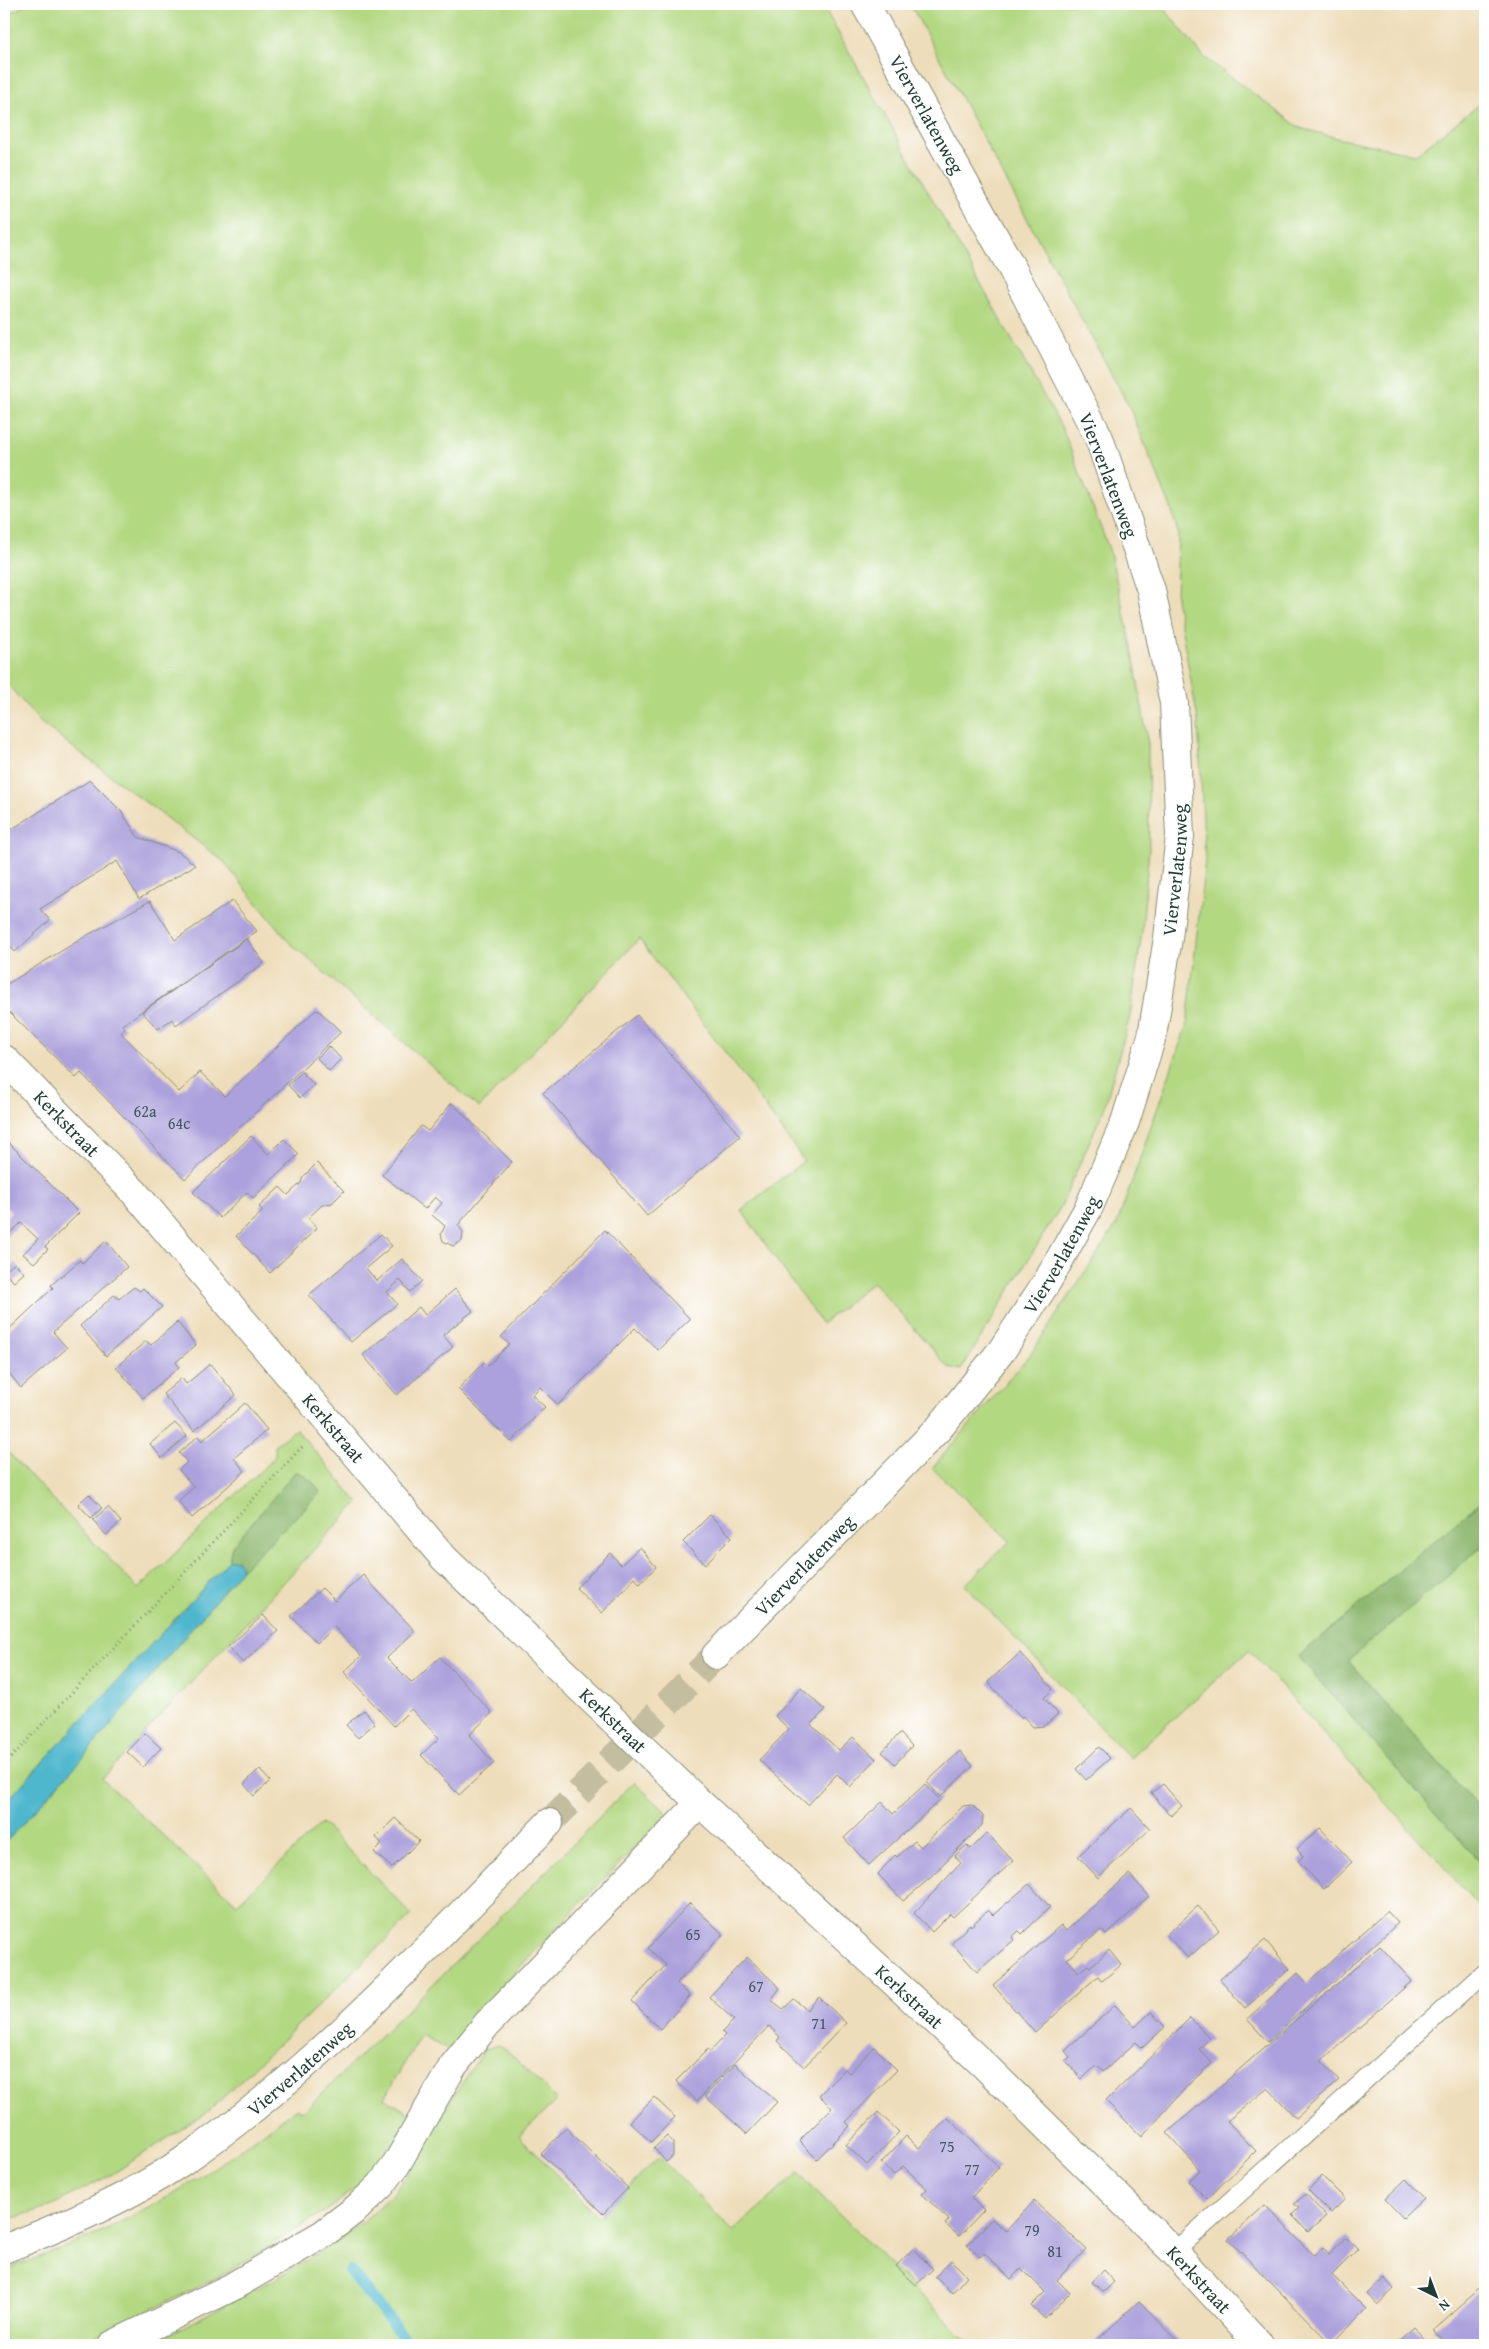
<svg xmlns="http://www.w3.org/2000/svg" width="1489" height="2349" font-family="'Gentium Book Plus',serif">
<style>
.green{fill:#b3d882;stroke:#698a5b}
.forest{fill:#8eb870;stroke:#567a52}
.water{fill:#4fb7cd;stroke:#377a80}
.lines{fill:none;stroke-linecap:round;stroke-linejoin:round}
.stream{stroke:#4fb7cd;stroke-width:12}
.building{fill:#aca1dc}
.secondary-tunnel{stroke:#c5bd9f;stroke-width:28;stroke-dasharray:28 14;stroke-linecap:butt}
.service-casing{stroke:#868d77;stroke-width:20}
.minor-casing{stroke:#868d77;stroke-width:30}
.tertiary-casing{stroke:#868d77;stroke-width:30}
.secondary-casing{stroke:#868d77;stroke-width:30}
.path{stroke:#868d77;stroke-width:3;stroke-dasharray:1 4;stroke-linecap:butt}
.service{stroke:#fff;stroke-width:18}
.minor{stroke:#fff;stroke-width:28}
.tertiary{stroke:#fff;stroke-width:28}
.secondary{stroke:#fff;stroke-width:28}
.labels{text-anchor:middle;stroke-width:4;stroke-linejoin:round;paint-order:stroke}
.number-label{font-size:16px;fill:#42565e}
.street-label{font-size:19px;fill:#1f3d34;stroke:#fff}
</style>
<rect width="100%" height="100%" fill="#fff"/>
<filter id="ink" filterUnits="userSpaceOnUse"><feTurbulence type="fractalNoise" baseFrequency=".02" numOctaves="2"/><feDisplacementMap in="SourceGraphic" scale="10" xChannelSelector="R" yChannelSelector="G"/><feConvolveMatrix kernelMatrix="1 2 1 2 8 2 1 2 1" color-interpolation-filters="sRGB"/></filter>
<filter id="wash" filterUnits="userSpaceOnUse"><feTurbulence type="fractalNoise" baseFrequency=".0096" numOctaves="4" result="noise"/><feDisplacementMap in="SourceGraphic" scale="20" xChannelSelector="R" yChannelSelector="G"/><feGaussianBlur stdDeviation="1.12" result="paint"/><feColorMatrix in="noise" values="0 0 0 0 0 0 0 0 0 0 0 0 0 0 0 0 0 1.4 0 .05"/><feComposite in="paint" operator="in"/></filter>
<g filter="url(#wash)">
<rect width="100%" height="100%" fill="#eeddba"/>
<path class="green" d="M26 4H822L1063 430 1109 549 1132 647 1148 744 1149 849 1142 932 1130 1016 1104 1109 1061 1206 961 1370 948 1367 873 1282 822 1324 741 1210 804 1161 741 1073 639 939 479 1108 289 942 223 861 41 723 4 680V17Z
M910 4H1162L1161 5 1204 57 1300 128 1341 139 1416 154 1485 100V1498L1298 1657 1485 1868V1913L1249 1650 1130 1758 965 1585 1010 1541 932 1468 1030 1355 1117 1224 1187 1024 1205 860 1198 720 1176 598 1178 533 1171 508 1128 404Z
M296 1429 358 1502 102 1779 237 1904 322 1823 412 1915 209 2111 111 2175 48 2207 4 2221V1844L81 1760 241 1570 320 1493 232 1546 229 1560 4 1804V1448L138 1589 275 1457V1445Z
M1485 1544V1815L1348 1661Z
M634 1782 668 1814C593 1891 516 1966 448 2050L421 2035 384 2098 411 2114 394 2145 376 2169 355 2189 327 2210 226 2273 115 2328 67 2345H4V2270C66 2248 129 2222 184 2187 223 2163 260 2135 297 2108L303 2112 491 1927Z
M499 2045 507 2050 557 2100 519 2136 598 2217 659 2157 733 2231 798 2173 972 2345H148L279 2277 342 2238 373 2213 393 2194 405 2178 443 2112 485 2049Z"/>
<path class="forest" d="M296 1471C305 1476 317 1483 320 1493L241 1570V1565L238 1560H229L232 1546Z
M1485 1498V1544L1348 1661 1485 1815V1868L1298 1657Z"/>
<path class="water" d="M229 1560H238L241 1565V1570L81 1760 4 1844V1804Z"/>
<g class="lines">
<path class="stream" d="M350 2271 410 2345"/>
</g>
<g id="blocks">
<path class="building" d="M90 780 121 811 138 837 179 852 195 865 139 899 117 861 40 909 50 920 15 952 11 947 4 953V849L11 845 4 834Z
M150 901 175 940 232 901 257 931 122 1025 125 1028 121 1033 179 1092 200 1072 225 1096 317 1009 341 1032 185 1179 81 1073 76 1078 4 1007V986L86 936Z
M247 939 264 963 176 1025 172 1019 158 1029 142 1012Z
M637 1015 740 1136 647 1216 543 1093Z
M329 1046 341 1059 329 1071 317 1058Z
M302 1072 314 1085 300 1098 288 1085Z
M452 1103 512 1162 458 1225 463 1232 462 1241 453 1246 443 1241 441 1234 445 1226 432 1215 442 1203 435 1197 425 1209 382 1175 421 1126 428 1131Z
M251 1136 268 1154 284 1139 299 1154 253 1198 247 1192 220 1218 193 1192Z
M4 1138 79 1213 45 1247 48 1249 34 1263 23 1254 38 1239 21 1223 7 1236 4 1233V1219L11 1212 4 1205Z
M317 1163 344 1191 332 1203 322 1205 308 1218 317 1228 270 1273 236 1236 263 1211 259 1207 280 1187 288 1195 301 1183 303 1177Z
M605 1230 690 1319 658 1350 635 1328 558 1405 540 1387 532 1395 545 1407 511 1442 458 1389 484 1362 488 1366 509 1344 501 1337Z
M381 1234 392 1246 366 1268 375 1279 377 1281 402 1259 422 1281 410 1292 400 1280 387 1292 397 1304 351 1342 309 1295Z
M106 1241 127 1267 53 1332 67 1348 21 1388 8 1372 4 1376V1334L53 1288 51 1285 80 1260 82 1263Z
M15 1263 24 1273 14 1282 4 1272Z
M134 1287 140 1291 143 1288 162 1307 106 1356 80 1326 114 1295 119 1299Z
M455 1289 473 1311 443 1335 453 1347 397 1395 363 1355 419 1307 425 1315Z
M177 1322 196 1345 176 1362 179 1367 143 1398 116 1367 146 1341 151 1345Z
M210 1364 236 1395 194 1431 163 1394 182 1378 186 1384Z
M245 1403 267 1430 234 1458 245 1471 192 1518 178 1501 194 1487 179 1470 187 1462 179 1453 198 1436 202 1441Z
M175 1423 187 1436 162 1458 150 1444Z
M89 1494 102 1508 91 1518 78 1504Z
M108 1507 121 1522 106 1535 93 1520Z
M710 1515 732 1537 705 1564 683 1542Z
M640 1547 656 1567 640 1584 635 1578 602 1613 576 1588 610 1553 621 1565Z
M363 1575 415 1631 387 1658 412 1683 440 1657 492 1713 469 1735 494 1763 459 1795 421 1755 439 1738 411 1709 394 1726 344 1672 361 1656 334 1627 317 1643 291 1616 322 1588 335 1601Z
M263 1615 278 1631 243 1663 228 1647Z
M1020 1653 1053 1689 1044 1698 1058 1714 1044 1726 1033 1727 1023 1716 1021 1718 988 1682Z
M801 1688 825 1710 811 1725 839 1750 853 1737 876 1759 850 1787 837 1774 808 1805 759 1760 789 1729 775 1716Z
M364 1710 375 1723 358 1738 346 1725Z
M145 1733 161 1748 143 1767 127 1752Z
M900 1733 912 1746 895 1764 882 1752Z
M1099 1747 1110 1758 1086 1780 1076 1769Z
M960 1751 973 1766 940 1797 927 1782Z
M259 1769 270 1781 254 1796 244 1784Z
M925 1784 940 1800 869 1865 844 1838 882 1802 893 1814Z
M1163 1784 1182 1806 1171 1816 1151 1793Z
M972 1805 983 1816 982 1825 940 1867 942 1868 903 1901 878 1874 895 1855 897 1857 915 1841 921 1847 963 1806Z
M1131 1808 1150 1829 1098 1878 1078 1856Z
M395 1818 419 1841 392 1868 374 1852 382 1844 376 1837Z
M1320 1828 1352 1862 1324 1889 1298 1861 1303 1856 1297 1849Z
M987 1833 1013 1861 953 1917 950 1914 932 1932 914 1913 961 1863 955 1856 967 1845 971 1849Z
M1129 1874 1149 1896 1106 1935 1101 1930 1067 1959 1079 1972 1088 1965 1090 1967 1109 1950 1121 1965 1102 1981 1098 1976 1089 1984 1035 2033 993 1985 1061 1925 1066 1931Z
M1029 1884 1050 1907 1022 1934 1019 1931 1012 1937 1014 1940 977 1972 952 1943 970 1924 971 1926 988 1910 993 1915Z
M690 1903 723 1934 677 1983 690 1996 660 2029 632 2001 666 1965 648 1948Z
M1198 1906 1219 1930 1188 1958 1166 1935Z
M1387 1911 1398 1923 1268 2042 1247 2019 1298 1973 1307 1983Z
M1265 1940 1290 1969 1245 2008 1220 1979Z
M1380 1946 1412 1981 1321 2061 1339 2080 1296 2118 1268 2088 1227 2121 1256 2151 1207 2199 1189 2181 1200 2170 1167 2133Z
M747 1957 780 1988 771 2000 783 2009 794 1999 807 2010 819 1997 846 2023 804 2067 777 2041 780 2037 769 2026 697 2101 676 2081 708 2049 710 2051 725 2035 722 2032 734 2020 709 1997Z
M1115 2005 1135 2027 1151 2012 1165 2027 1142 2048 1136 2042 1103 2072 1097 2065 1082 2079 1065 2061 1070 2057 1065 2051Z
M1190 2018 1210 2038 1199 2049 1212 2063 1189 2084 1142 2137 1106 2101Z
M874 2047 897 2070 846 2122 850 2126 817 2159 799 2141 832 2108 819 2095 845 2069 849 2073Z
M735 2064 777 2102 747 2134 705 2096Z
M654 2097 675 2117 651 2142 630 2122Z
M878 2112 899 2132 867 2165 846 2145Z
M948 2118 999 2167 971 2198 984 2210 959 2236 945 2224 949 2220 922 2194 927 2189 903 2166 894 2175 881 2163 906 2136 919 2148Z
M566 2128 628 2188 603 2214 541 2154Z
M667 2136 673 2143V2156L666 2162 654 2148Z
M1322 2176 1345 2199 1331 2213 1308 2190Z
M1406 2179 1424 2198 1403 2218 1385 2199Z
M1306 2194 1326 2216 1308 2232 1292 2215 1299 2208 1294 2204Z
M1034 2201 1086 2249 1057 2280 1070 2293 1045 2319 1031 2306 1045 2292 1021 2268 1011 2279 984 2253 980 2257 967 2245 992 2219 1006 2231Z
M1265 2205 1314 2256 1323 2247 1329 2254 1347 2237 1358 2249 1332 2275 1366 2309 1331 2344 1228 2239Z
M913 2249 933 2269 916 2285 896 2266Z
M951 2260 967 2276 952 2293 935 2277Z
M1103 2270 1114 2282 1104 2292 1092 2282Z
M1384 2278 1394 2289 1377 2305 1367 2294Z
M1485 2284V2345H1447L1433 2330Z
M1139 2301 1182 2345H1092Z
M1414 2327 1430 2345H1394Z"/>
</g>
</g>
<g filter="url(#ink)">
<use href="#blocks" fill-opacity="0" stroke="#868d77" stroke-width="1"/>
<g class="lines">
<path class="secondary-tunnel" d="M549 1823 716 1655"/>
<defs>
<path id="service" d="M1174 2252 1485 1972"/>
<path id="minor" d="M112 2345 230 2288 323 2234 357 2208 381 2185 396 2165 453 2066 487 2024 700 1803"/>
<g id="tertiary">
<path id="s1" d="M4 1059 134 1192 444 1558 700 1803 985 2066 1174 2252 1260 2345"/>
</g>
<g id="secondary">
<path id="s2" d="M716 1655 939 1428 1002 1350 1048 1280 1089 1207 1125 1122 1152 1036 1168 938 1180 836 1174 703 1151 590 1099 438 1014 272 865 4"/>
<path id="s3" d="M4 2249C65 2225 125 2200 180 2163 319 2068 432 1943 549 1823"/>
</g>
</defs>
<use href="#service" class="service-casing"/>
<use href="#minor" class="minor-casing"/>
<use href="#tertiary" class="tertiary-casing"/>
<use href="#secondary" class="secondary-casing"/>
<path class="path" d="M4 1765 303 1446"/>
<use href="#service" class="service"/>
<use href="#minor" class="minor"/>
<use href="#tertiary" class="tertiary"/>
<use href="#secondary" class="secondary"/>
</g>
</g>
<g class="labels">
<g class="number-label">
<text x="145" y="1117">62a</text>
<text x="179" y="1129">64c</text>
<text x="693" y="1940">65</text>
<text x="756" y="1992">67</text>
<text x="819" y="2029">71</text>
<text x="947" y="2152">75</text>
<text x="972" y="2175">77</text>
<text x="1032" y="2236">79</text>
<text x="1055" y="2257">81</text>
</g>
<g class="street-label">
<text transform="translate(927 114) rotate(61)" y="7">Vierverlatenweg</text>
<text transform="translate(1109 475) rotate(69)" y="7">Vierverlatenweg</text>
<text dy="7" stroke="none"><textPath href="#s2" startOffset="936">Vierverlatenweg</textPath></text>
<text dy="7" stroke="none"><textPath href="#s1" startOffset="90">Kerkstraat</textPath></text>
<text dy="7" stroke="none"><textPath href="#s2" startOffset="531">Vierverlatenweg</textPath></text>
<text dy="7" stroke="none"><textPath href="#s1" startOffset="495">Kerkstraat</textPath></text>
<text dy="7" stroke="none"><textPath href="#s2" startOffset="126">Vierverlatenweg</textPath></text>
<text dy="7" stroke="none"><textPath href="#s1" startOffset="900">Kerkstraat</textPath></text>
<text dy="7" stroke="none"><textPath href="#s1" startOffset="1305">Kerkstraat</textPath></text>
<text dy="7" stroke="none"><textPath href="#s3" startOffset="349">Vierverlatenweg</textPath></text>
<text dy="7" stroke="none"><textPath href="#s1" startOffset="1710">Kerkstraat</textPath></text>
</g>
</g>
<rect width="1489" height="2349" fill="none" stroke="#fff" stroke-width="20"/>
<g transform="translate(1436 2296) rotate(138)" stroke="#ffffff" stroke-width="4" paint-order="stroke">
<path d="M0-4L9 19L0 12L-9 19Z" fill="#1f3d34"/>
<text y="-8" font-size="14" font-weight="bold" text-anchor="middle" fill="#1f3d34">N</text>
</g>
</svg>
